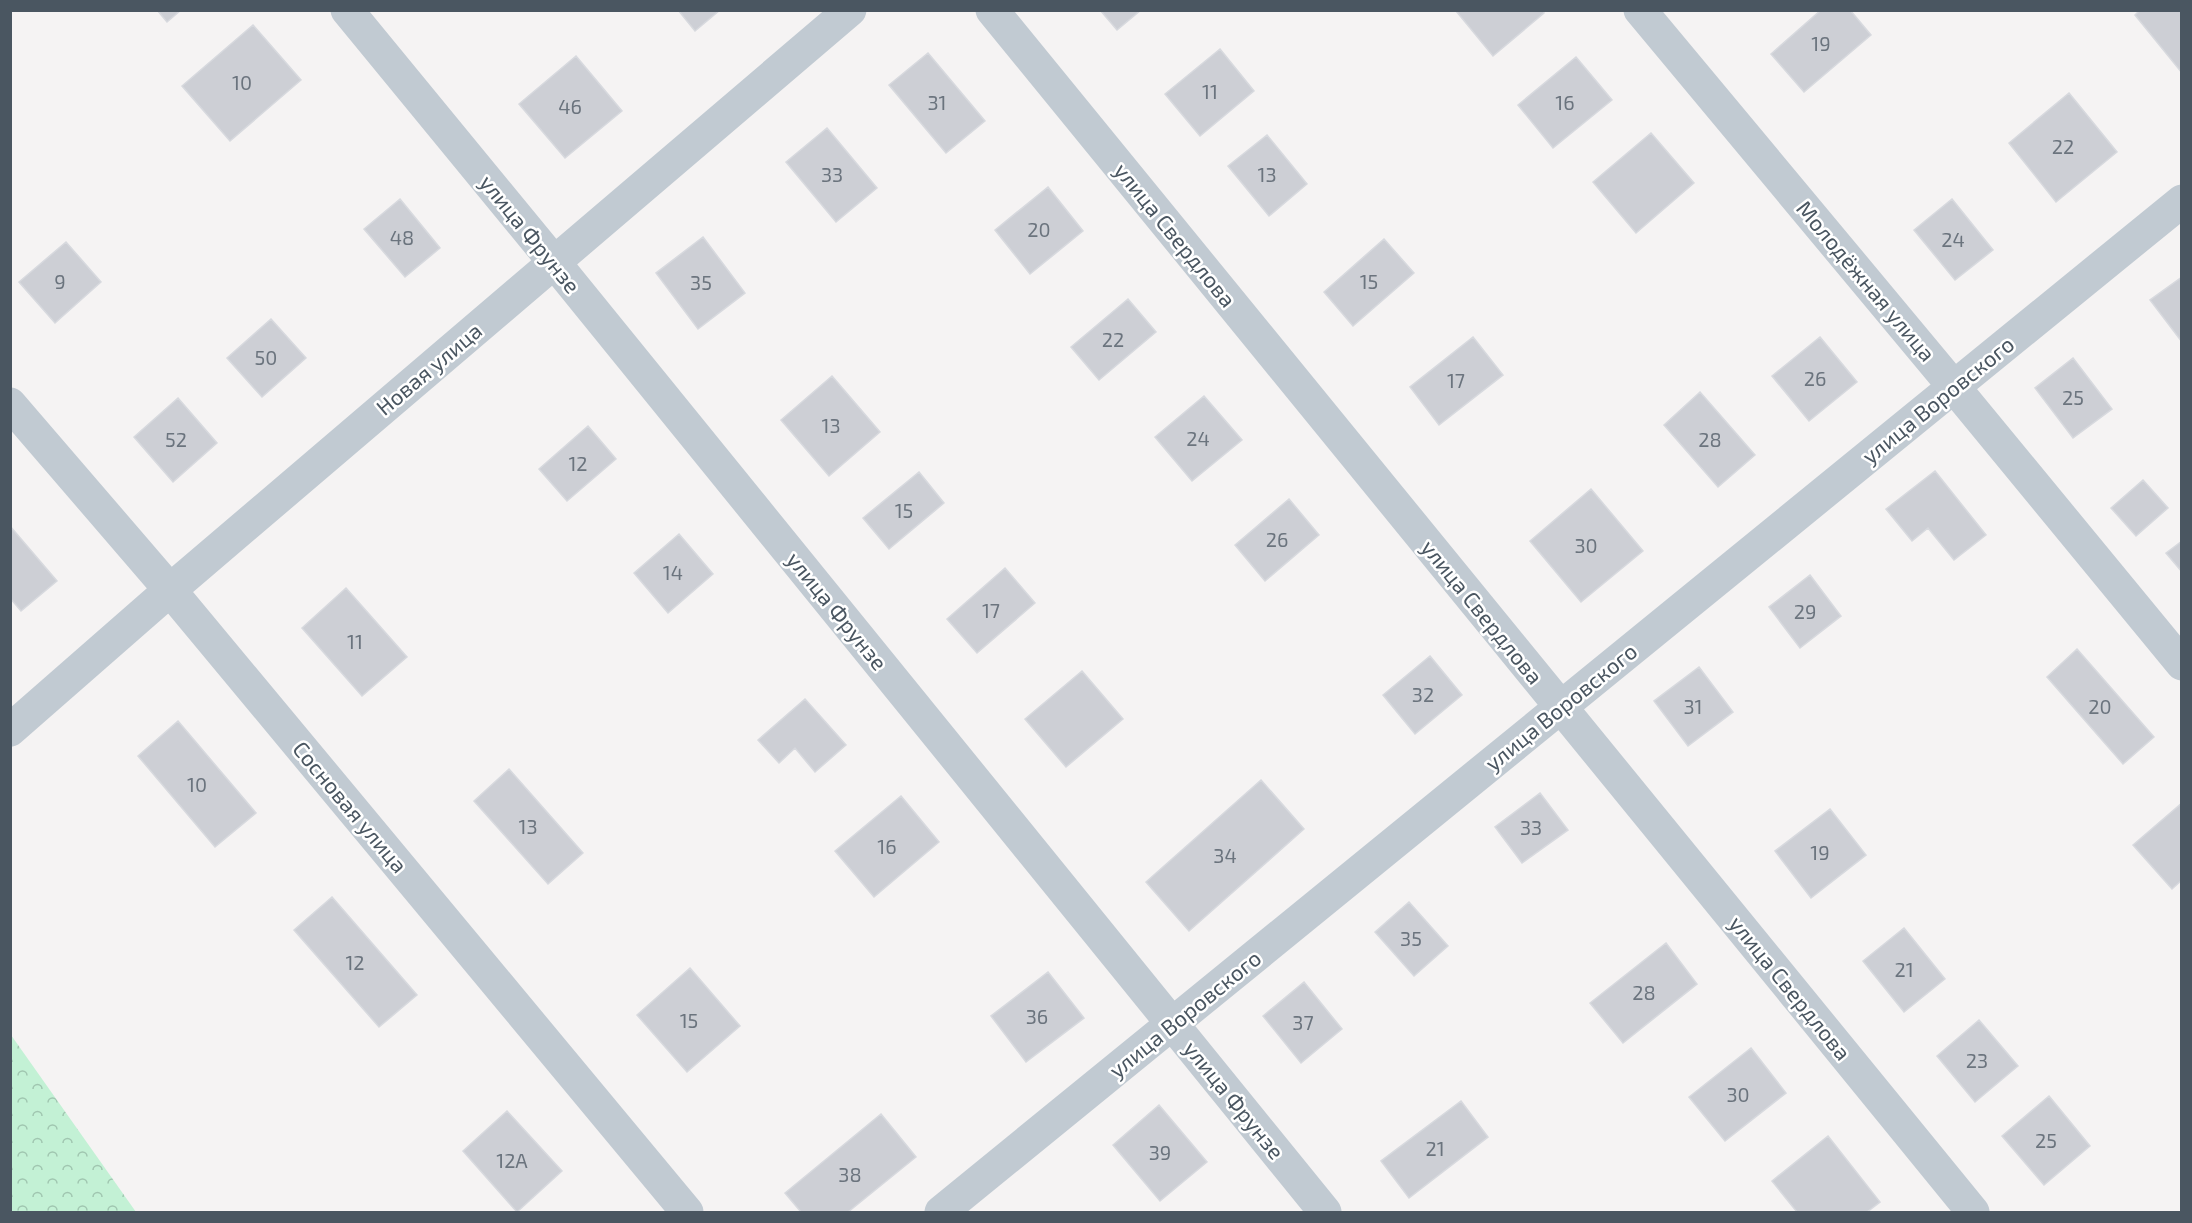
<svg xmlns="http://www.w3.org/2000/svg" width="2192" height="1223" font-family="'Exo 2',sans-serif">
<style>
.forest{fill:url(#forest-crowns)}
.building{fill:#cdcfd5;stroke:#d7d9de;stroke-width:1.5}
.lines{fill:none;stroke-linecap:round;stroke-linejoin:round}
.minor{stroke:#c1cad2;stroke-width:33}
.labels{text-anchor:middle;stroke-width:5;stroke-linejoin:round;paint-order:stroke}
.number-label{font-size:20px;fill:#6b747e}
.street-label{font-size:22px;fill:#4a5661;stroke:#fff}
</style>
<defs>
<pattern id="forest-crowns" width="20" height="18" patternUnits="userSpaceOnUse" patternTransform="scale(1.5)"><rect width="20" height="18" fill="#c3f1d5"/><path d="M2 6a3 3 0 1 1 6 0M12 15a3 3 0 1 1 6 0" fill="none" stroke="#a0c6b0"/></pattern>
</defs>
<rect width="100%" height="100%" fill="#f5f3f3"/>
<path class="forest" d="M10 1035H11L136 1212H11Z"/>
<path class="building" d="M157 10H181L167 22Z
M678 10H720L695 31Z
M1100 10H1141L1117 30Z
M1543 10 1544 13 1493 56 1456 11Z
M1821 10H1850L1871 35 1804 92 1771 54Z
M2140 10H2182V73L2135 15Z
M253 25 301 80 230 141 182 86Z
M1220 49 1254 91 1200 136 1165 94Z
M928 53 985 121 946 153 889 85Z
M576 56 622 111 565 158 519 104Z
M1576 57 1612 100 1553 148 1518 105Z
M2069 93 2117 152 2056 202 2009 143Z
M827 128 877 188 836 222 786 162Z
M1651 133 1694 183 1636 233 1593 182Z
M1267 135 1307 184 1269 216 1228 166Z
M1048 187 1083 231 1030 274 995 230Z
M400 199 440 248 405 277 364 229Z
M1952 199 1993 250 1955 280 1914 230Z
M703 237 745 293 698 329 656 273Z
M1384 239 1414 273 1353 326 1324 292Z
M66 242 101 282 55 323 19 282Z
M2182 277V342L2150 300Z
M1128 299 1156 332 1099 380 1071 347Z
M271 319 306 358 262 397 227 358Z
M1473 337 1503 375 1439 425 1410 387Z
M1820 337 1857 382 1809 421 1772 376Z
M2073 358 2112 409 2073 438 2035 388Z
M832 376 880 432 829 476 781 420Z
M1700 392 1755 455 1718 487 1664 425Z
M1204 396 1242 440 1192 481 1155 437Z
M178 398 217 443 173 482 134 437Z
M588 426 616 459 567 501 539 469Z
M1935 471 1986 535 1954 560 1928 528 1912 541 1886 509Z
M919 472 944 503 889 549 863 518Z
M2143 480 2168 508 2136 536 2111 508Z
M1591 489 1643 551 1581 602 1530 541Z
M1289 499 1319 535 1265 581 1235 545Z
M10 526 57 581 21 611 10 598Z
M679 534 713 574 668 613 634 573Z
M2182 541V572L2166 553Z
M1005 568 1035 603 977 653 947 619Z
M1810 575 1841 616 1800 648 1769 607Z
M346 588 407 657 362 696 302 628Z
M2077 649 2154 737 2123 764 2047 677Z
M1430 656 1462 695 1415 734 1383 695Z
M1699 667 1733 712 1688 746 1654 701Z
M1082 671 1123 719 1066 767 1025 719Z
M805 699 846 745 815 772 795 748 779 763 758 740Z
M178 721 256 813 215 847 138 756Z
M509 769 583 853 548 884 474 801Z
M1261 780 1304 829 1189 931 1146 882Z
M1540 793 1568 830 1522 863 1495 827Z
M901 796 939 842 874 897 835 851Z
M2182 803V880L2172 889 2133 845Z
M1830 809 1866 855 1811 898 1775 851Z
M332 897 417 995 379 1027 294 930Z
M1409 902 1448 946 1414 976 1375 932Z
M1904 928 1945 979 1904 1012 1863 961Z
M1666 943 1697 984 1623 1043 1590 1003Z
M690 968 740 1026 687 1072 637 1015Z
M1048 972 1084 1018 1026 1062 991 1016Z
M1304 982 1342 1029 1301 1063 1263 1016Z
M1979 1020 2018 1066 1975 1102 1937 1056Z
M1751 1048 1786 1093 1725 1141 1689 1097Z
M2049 1096 2090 1146 2044 1185 2002 1136Z
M1461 1101 1488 1137 1409 1198 1381 1161Z
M1159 1105 1207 1162 1160 1201 1113 1145Z
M507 1111 562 1171 517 1212 463 1151Z
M881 1114 916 1157 848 1212H801L785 1193Z
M1828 1136 1880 1202 1867 1212H1797L1772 1181Z"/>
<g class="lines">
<path class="minor" d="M347 10 554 262 1325 1212
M992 10 1973 1212
M1640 10 1954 387 2182 664
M10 404 170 590 687 1212
M10 730 170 590 850 10
M941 1212 2182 201"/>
</g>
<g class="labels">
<g class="number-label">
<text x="1821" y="51">19</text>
<text x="242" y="90">10</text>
<text x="1210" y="99">11</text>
<text x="937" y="110">31</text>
<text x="1565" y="110">16</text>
<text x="570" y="114">46</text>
<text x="2063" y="154">22</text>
<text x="832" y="182">33</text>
<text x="1267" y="182">13</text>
<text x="1039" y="237">20</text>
<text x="402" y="245">48</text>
<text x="1953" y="247">24</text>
<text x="60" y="289">9</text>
<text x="1369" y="289">15</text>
<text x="701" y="290">35</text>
<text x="1113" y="347">22</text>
<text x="266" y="365">50</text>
<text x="1815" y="386">26</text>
<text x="1456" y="388">17</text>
<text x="2073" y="405">25</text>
<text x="831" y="433">13</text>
<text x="1198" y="446">24</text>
<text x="176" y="447">52</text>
<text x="1710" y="447">28</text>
<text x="578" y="471">12</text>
<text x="904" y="518">15</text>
<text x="1277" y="547">26</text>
<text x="1586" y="553">30</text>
<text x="673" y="580">14</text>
<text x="991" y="618">17</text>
<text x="1805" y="619">29</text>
<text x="355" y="649">11</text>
<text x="1423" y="702">32</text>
<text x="1693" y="714">31</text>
<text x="2100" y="714">20</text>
<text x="197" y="792">10</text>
<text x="528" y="834">13</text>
<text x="1531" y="835">33</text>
<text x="887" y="854">16</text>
<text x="1820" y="860">19</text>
<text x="1225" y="863">34</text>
<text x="1411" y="946">35</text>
<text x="355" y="970">12</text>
<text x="1904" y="977">21</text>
<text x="1644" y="1000">28</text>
<text x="1037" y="1024">36</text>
<text x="689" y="1028">15</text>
<text x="1303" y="1030">37</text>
<text x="1977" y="1068">23</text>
<text x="1738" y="1102">30</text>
<text x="2046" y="1148">25</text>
<text x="1435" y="1156">21</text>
<text x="1160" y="1160">39</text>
<text x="512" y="1168">12А</text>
<text x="850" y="1182">38</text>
</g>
<g class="street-label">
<text transform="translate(530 234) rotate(51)" y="8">улица Фрунзе</text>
<text transform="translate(1175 235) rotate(51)" y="8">улица Свердлова</text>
<text transform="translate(1866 281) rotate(50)" y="8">Молодёжная улица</text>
<text transform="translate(429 369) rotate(-40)" y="8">Новая улица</text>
<text transform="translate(1938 400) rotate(-39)" y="8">улица Воровского</text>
<text transform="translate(837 611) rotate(51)" y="8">улица Фрунзе</text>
<text transform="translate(1482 612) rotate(51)" y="8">улица Свердлова</text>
<text transform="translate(1561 707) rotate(-39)" y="8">улица Воровского</text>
<text transform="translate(350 807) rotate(50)" y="8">Сосновая улица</text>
<text transform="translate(1790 988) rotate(51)" y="8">улица Свердлова</text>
<text transform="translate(1185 1014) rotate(-39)" y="8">улица Воровского</text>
<text transform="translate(1234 1100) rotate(51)" y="8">улица Фрунзе</text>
</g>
</g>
<rect width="2192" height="1223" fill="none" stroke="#4a5661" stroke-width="24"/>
</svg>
